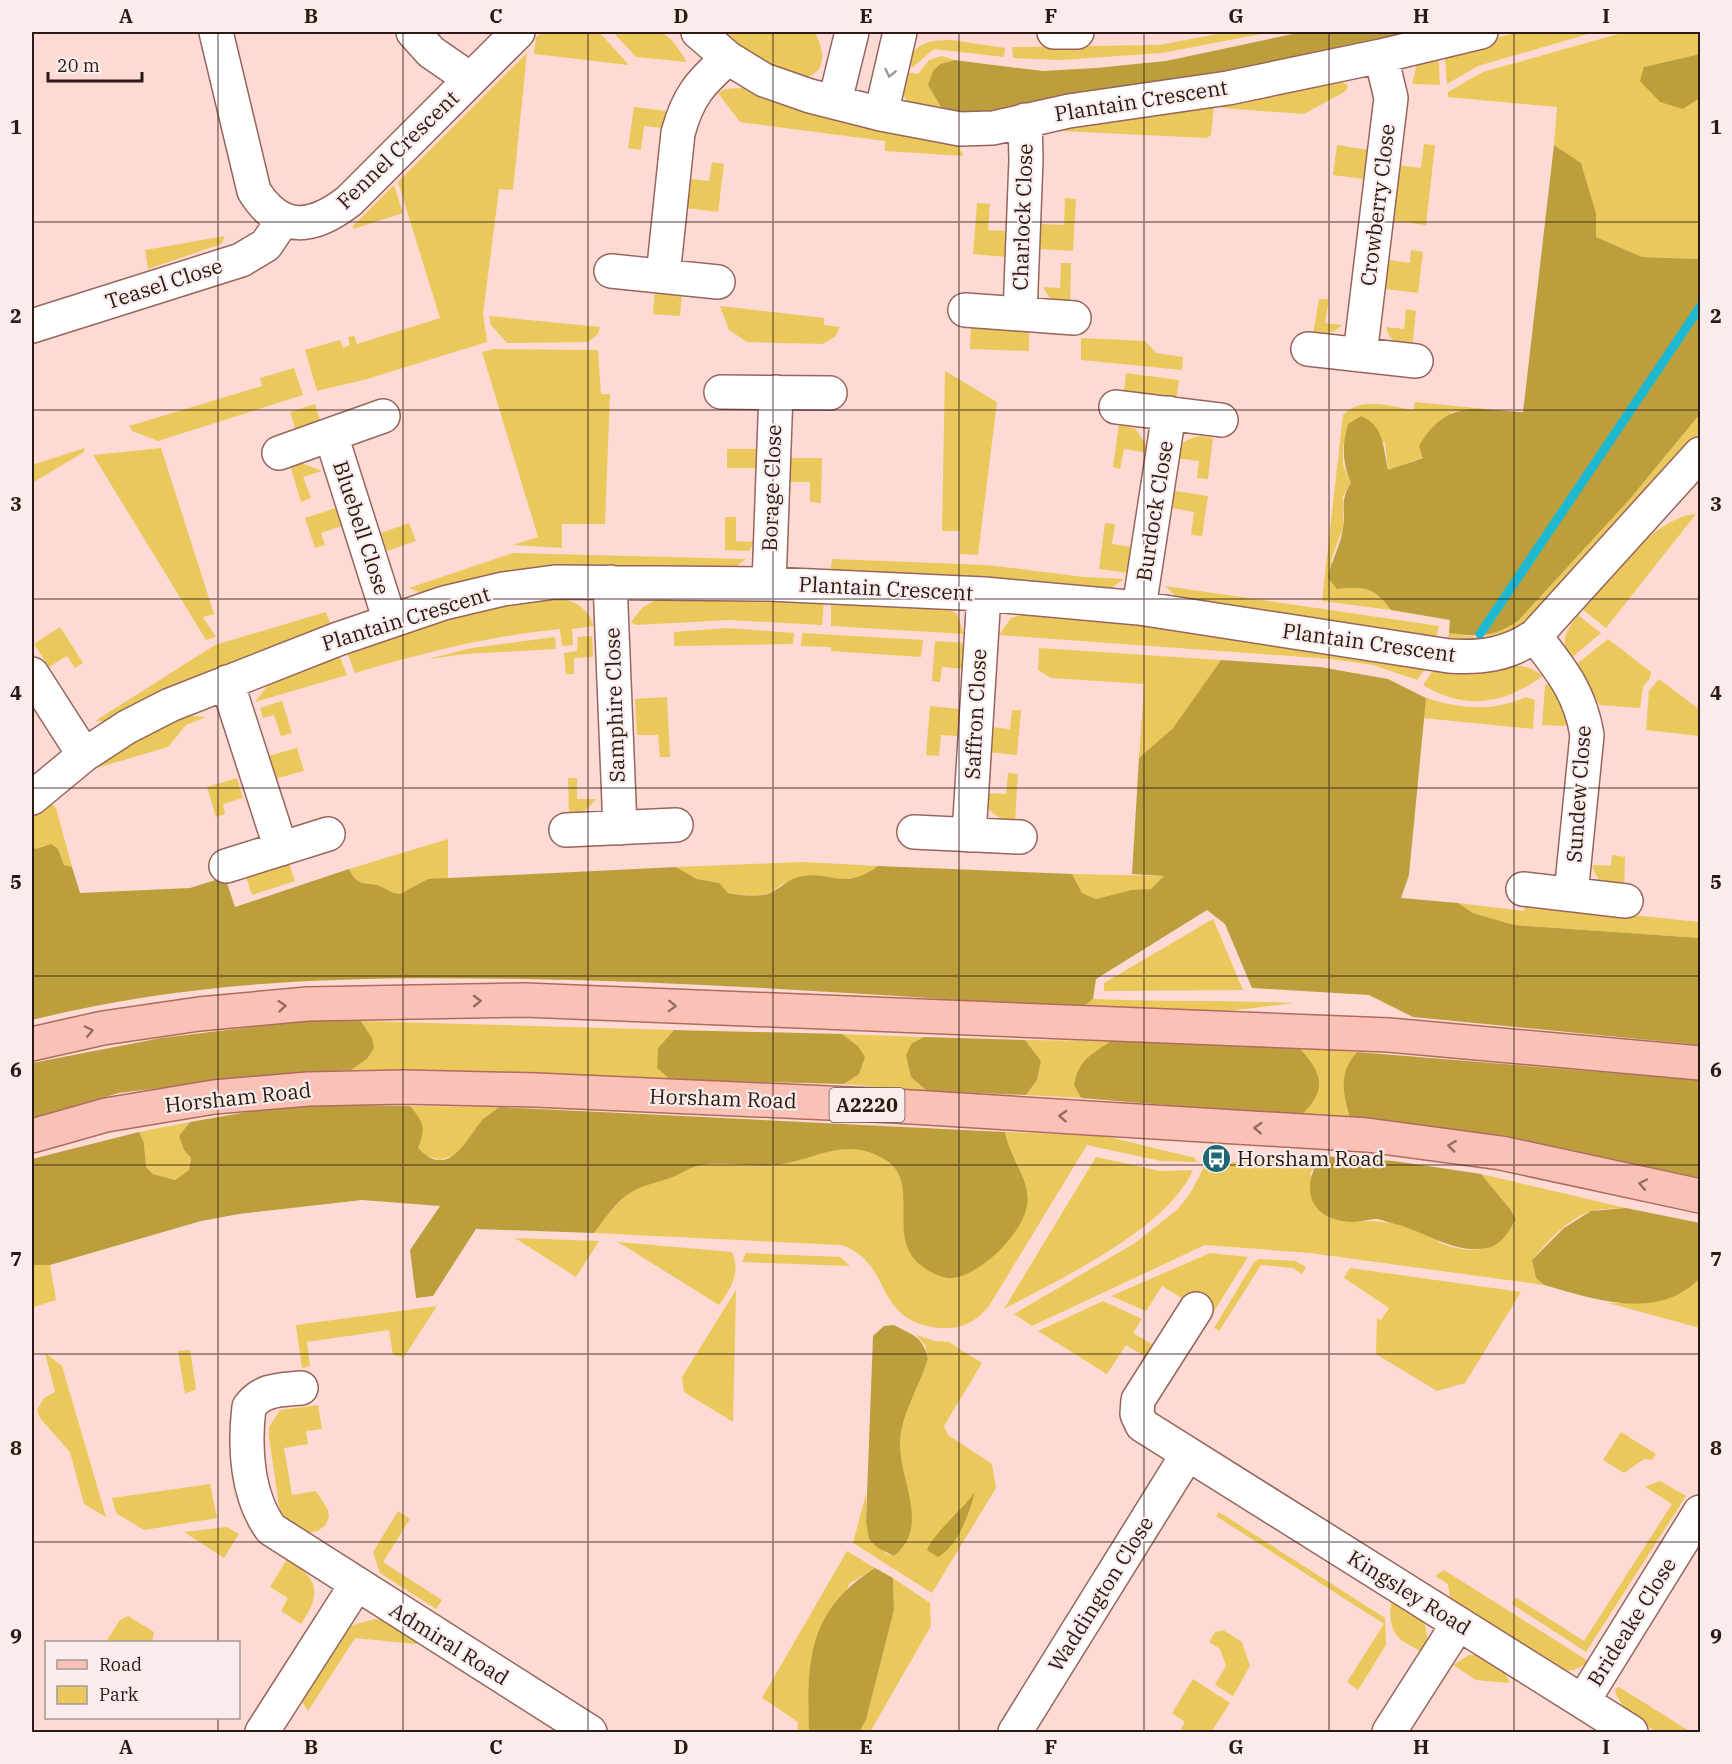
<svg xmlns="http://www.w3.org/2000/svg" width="1732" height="1764" font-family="'IBM Plex Serif',serif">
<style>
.green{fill:#eac85b}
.forest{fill:#bc9f3c}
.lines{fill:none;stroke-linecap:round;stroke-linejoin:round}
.stream{stroke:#1eb8d1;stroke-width:9}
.minor-casing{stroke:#97655b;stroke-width:36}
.major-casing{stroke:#af6b5d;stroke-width:36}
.minor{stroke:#fff;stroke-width:33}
.major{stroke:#fac1b6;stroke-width:33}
.oneway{stroke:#a09795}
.oneway2{stroke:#936c65}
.grid{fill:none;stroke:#2c1814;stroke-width:1.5;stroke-opacity:0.55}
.labels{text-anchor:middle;stroke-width:4.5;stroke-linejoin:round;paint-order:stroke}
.shield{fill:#f9edeb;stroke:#6a5854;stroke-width:1.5}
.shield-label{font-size:20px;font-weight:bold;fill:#2c1814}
.street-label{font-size:21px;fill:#2c1814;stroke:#f9edeb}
.poi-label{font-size:21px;fill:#2c1814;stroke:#f9edeb;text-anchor:start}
.neatline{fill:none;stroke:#2c1814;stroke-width:2}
.grid-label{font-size:20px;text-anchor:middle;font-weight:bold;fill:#2c1814}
</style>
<rect width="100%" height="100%" fill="#fddad3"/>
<path class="green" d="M545 32H599L629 65 534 54 536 37Z
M613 32C657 31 662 21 687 62L636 57Z
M716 32H815C820 43 827 60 817 71 793 95 739 47 716 32Z
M1229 32H1271L1162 53 1060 60 1013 58 1012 47 1159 45Z
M1522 32H1595L1478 66 1447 84 1444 49Z
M1625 32H1700V54L1644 67 1683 109 1700 98V259L1642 257 1596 237V213L1581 163 1554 145 1557 107 1448 97V92L1483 72Z
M951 40 1005 48 1004 57 934 49 913 67 905 64C916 43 928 40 951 40Z
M1438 51 1440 85 1412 84 1418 59Z
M527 53 513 190 499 189 483 314 487 342 367 379 317 391 305 350 340 340 343 348 350 345 348 337 354 336 357 344 440 318 398 182Z
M942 56 954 60 939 64 946 115 908 103 902 92 903 72 918 74 929 60Z
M1340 81 1348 85 1346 91 1304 114 1222 108V104Z
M751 87 956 143 964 156 885 151V141L740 122 718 93 725 89Z
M1214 106 1211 135 1207 138 1062 131 1060 129Z
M634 107 666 111 664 128 644 126 641 150 628 148Z
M1424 144 1435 145 1426 225 1393 221 1398 165 1421 168Z
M1337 145 1368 150 1364 179 1333 175Z
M712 162 724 164 718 212 687 208 691 179 709 181Z
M394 185 403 213 353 229V226Z
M1065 198 1076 199 1073 251 1038 249 1039 224 1064 225Z
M977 203 990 204 988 230 1008 231 1006 257 973 254Z
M225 236 221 244 148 269 145 250Z
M1411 250 1423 252 1418 293 1385 289 1388 260 1410 263Z
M1061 263H1071L1070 305 1049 297 1043 287 1060 288Z
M655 290 682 293 680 316 653 314Z
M1319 299H1329L1325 323 1342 325 1333 332 1313 335Z
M720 306 824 318V325L840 327 835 337 822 344 747 342 729 330Z
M1406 309 1416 311 1412 348C1400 346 1389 341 1386 327L1404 329Z
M489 316 600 327 598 334 588 342 507 343 491 325Z
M971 328 1029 330V351L970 349Z
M1081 338 1145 341 1156 353 1183 357 1182 370 1081 360Z
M494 349 598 350 601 394H610L605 524H562V548L513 545 538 537 482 352Z
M294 368 303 395 158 441 132 431 129 426 262 386 260 378Z
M945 371 997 402 978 555 960 554V531H942Z
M1126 373 1179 380 1176 405 1123 398Z
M1415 402 1486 409 1451 412 1423 458C1411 460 1401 467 1388 470L1385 442 1343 445V465L1351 483 1343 496V528L1331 560 1337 589C1365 587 1373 586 1391 610L1322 601 1343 415C1361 396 1389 406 1413 410Z
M315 404 322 426 297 434 290 412Z
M1700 414V431L1693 442 1510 640 1447 644 1449 633 1481 638 1518 621 1629 500Z
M1119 425 1135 428 1145 443 1147 453 1124 449 1120 469 1113 467Z
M1200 436 1213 438 1208 479 1197 478 1199 461 1175 458C1181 443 1185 439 1200 436Z
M85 448 84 452 32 483V465Z
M161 448 214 614 203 617 216 637 206 640 93 455Z
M727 449H759V468H727Z
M789 458H822L821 503 810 502V482H789Z
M301 463 322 471 303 477 311 498 301 502 290 465Z
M1175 491 1208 496 1202 536 1191 535 1194 512 1172 508Z
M336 508 342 526 321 533 325 545 315 548 305 518Z
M1696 514 1606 628 1583 610C1611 579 1653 517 1696 514Z
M725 517H736V541L754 542 749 551 725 550Z
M409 523 416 541 387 551 381 533Z
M1105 523 1115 524 1112 544 1133 547 1128 573 1099 569Z
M513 553 746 559 734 568 423 594 409 588Z
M832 559 987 565 1084 577 1124 579 1110 589 830 574Z
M1165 586 1439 626 1435 641 1179 599Z
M551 597C573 600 586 605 594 626L572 629 573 645 562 646 560 629C489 636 423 653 355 673L346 649 448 615Z
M662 597 824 599 822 625 729 620 636 625 631 622 643 607Z
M831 600 947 608 957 614 964 634 831 626Z
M326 612 332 629 110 722 95 721 215 645Z
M1021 615 1062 616 1166 628 1428 665 1417 680 1373 665 1331 659 999 635 1011 618Z
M1578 615 1601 633 1570 659C1559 642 1567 629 1578 615Z
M60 627 83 663 75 668 67 656 49 667 34 644Z
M727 628 794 633 793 644 674 646V632Z
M802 633 923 640 921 657 831 651V647L801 646Z
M592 636 593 657 574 658V674H566L564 653 577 651 578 637Z
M555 637 556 649 465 654 428 659 472 648Z
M1608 639 1651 672 1650 678 1643 687 1640 708 1600 705 1574 666Z
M935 641 965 643 964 669 942 667 940 682 932 681Z
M1039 648 1221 660 1173 728 1139 758 1144 684 1051 678 1038 670Z
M338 652 347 675 255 702 270 682Z
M1436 666H1522L1532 669 1543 676C1503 704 1467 711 1423 685Z
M1659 679 1700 710V736L1646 730 1649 691Z
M1550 682 1558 693 1569 722 1564 726 1542 725 1545 686Z
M667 697 670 757H660L658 735H637L635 699Z
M1526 697 1535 700 1533 729 1423 718 1426 698C1461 709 1492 712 1526 697Z
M282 701 292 733 281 736 274 715 263 718 260 708Z
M930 706 961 709 959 736 941 735 939 756 926 755Z
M1012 710H1021L1017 755 987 752 989 727 1010 729Z
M185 715 206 717 186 725 168 747 100 767 97 763 149 730Z
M297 748 304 771 274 779 268 756Z
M1008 773 1018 774 1015 821C998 819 984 812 985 793L1006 794Z
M237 778 243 798 223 804 225 814 216 817 207 787Z
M568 778H577V799H596C588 809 581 815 569 816Z
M50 802 56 808 72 867 64 865 58 849 43 846 36 849 32 845V817Z
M448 839V880C428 876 417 888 400 894 392 893 388 890 382 887 367 880 359 890 349 869Z
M1612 855 1625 857 1624 892C1606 887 1597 883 1592 865L1611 866Z
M288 860 295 881 252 895 245 874Z
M803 862 878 866 864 877 843 879 808 876 782 884 772 892 757 896 728 893 718 883 697 879 676 867Z
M1072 874 1165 876 1151 889 1131 890 1096 899 1082 893Z
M1458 903 1524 911 1525 904 1700 922V938L1514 925 1473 913Z
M1213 919 1243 990 1104 991V983Z
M1093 999C1160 1002 1227 1000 1294 1003L1203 1014 1082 1008Z
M361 1021 674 1030 658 1048 671 1080 351 1070 367 1059 372 1038Z
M842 1034 924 1037 912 1043 911 1077 927 1091 844 1084 859 1074 858 1046Z
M1025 1040 1111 1041 1085 1060 1074 1085 1081 1098 1026 1095 1037 1080 1041 1061Z
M1298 1047 1357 1052C1339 1072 1343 1095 1350 1118L1301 1116 1318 1074Z
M410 1106 499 1107 485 1117 457 1154 440 1160 424 1155 417 1148Z
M190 1122 179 1136 184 1150 191 1158 189 1170 175 1180 153 1174 146 1167 144 1143 139 1132Z
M1005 1132 1105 1136 1195 1158 1197 1162 1161 1161 1087 1145 989 1306C977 1321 961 1330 941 1328 871 1322 895 1263 841 1245L594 1233C604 1220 616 1201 631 1192 644 1185 660 1182 674 1176 683 1172 694 1166 703 1165 730 1162 760 1170 786 1164 818 1156 856 1136 887 1161 929 1192 870 1249 945 1278 988 1251 1035 1240 1023 1179 1019 1163 1008 1149 1005 1132Z
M1300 1156H1321L1310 1174 1353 1222C1377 1219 1398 1223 1421 1232 1430 1235 1437 1242 1446 1245 1477 1256 1501 1248 1516 1219L1510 1209 1481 1174 1626 1208C1615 1209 1602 1208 1592 1211 1568 1218 1547 1242 1532 1260L1536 1278 1544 1285 1310 1253 1205 1245 1032 1326 1014 1314 1135 1243 1177 1210 1190 1194 1205 1165Z
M1096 1157 1160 1171 1193 1170C1166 1230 1061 1278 1004 1309Z
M515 1238 599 1241 576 1277Z
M618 1242 732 1252C741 1273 731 1288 719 1305Z
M746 1253 840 1257 850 1266 742 1262Z
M1210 1253 1248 1257 1211 1316 1162 1286 1146 1311 1111 1296Z
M1259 1259 1295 1261 1306 1267 1302 1274 1293 1268 1261 1265 1219 1331 1214 1328 1254 1262Z
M32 1265H50L56 1300 34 1307Z
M1350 1268 1521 1292 1465 1383 1437 1391 1376 1354 1377 1318 1381 1320 1389 1308 1344 1278Z
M1700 1278V1328L1608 1303C1641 1303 1676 1304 1700 1278Z
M736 1290 733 1422 684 1392 682 1377Z
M1103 1301 1142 1319 1133 1333 1158 1348 1151 1360 1126 1345 1107 1374 1038 1331Z
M437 1306 404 1357 393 1355 389 1330 307 1342 310 1366 302 1368 296 1325Z
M916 1335 935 1341 949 1342 982 1363 944 1426 948 1435 992 1464 996 1488 932 1593 853 1543 866 1494V1521L885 1553 894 1556C930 1528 899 1478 900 1442 901 1415 920 1385 928 1359L925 1345Z
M190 1350 196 1389 185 1394 178 1351Z
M45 1353 62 1366 106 1517 84 1504 70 1452 40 1418 37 1410 44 1398 55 1392Z
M318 1405 322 1429 306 1431 308 1444 284 1448 292 1495 316 1491 328 1510 329 1517 325 1526 317 1531 307 1533 290 1526 280 1513 269 1437V1427L280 1410Z
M1621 1432 1656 1454 1652 1460 1644 1459 1624 1473 1603 1460Z
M1660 1481 1686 1496 1586 1652 1512 1604 1515 1597 1584 1641 1672 1504 1645 1487Z
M210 1484 217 1518 144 1530 116 1513 112 1498Z
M398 1511 410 1519 383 1562 442 1600 436 1609 380 1573 373 1552Z
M1219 1512 1385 1618 1386 1645 1358 1690 1347 1682 1384 1624 1216 1516Z
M227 1527 239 1534 224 1558 184 1532Z
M847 1551 875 1568 849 1584 809 1730 812 1732H797L798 1722 762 1698Z
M287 1559C319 1579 322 1593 301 1624L281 1611 288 1598 270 1587Z
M1444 1570 1590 1662 1574 1670 1561 1671 1451 1604 1448 1584 1435 1576Z
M893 1578 930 1603 931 1626 870 1732H859L866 1720 894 1610Z
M1394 1595 1424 1620 1428 1642 1424 1653C1416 1648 1405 1644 1398 1637 1389 1627 1388 1606 1394 1595Z
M128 1616 154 1632 152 1642H106L120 1620Z
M375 1619 388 1621 419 1639 416 1644 355 1638 308 1711 301 1700 343 1633 353 1625Z
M1223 1630 1242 1642 1250 1666 1233 1696 1215 1685 1226 1666 1220 1649 1209 1642 1215 1632Z
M1469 1655H1477L1499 1662 1510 1683 1476 1680 1453 1665Z
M1193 1679 1230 1703 1211 1732H1179L1185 1722 1172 1713Z
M1619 1687 1691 1732C1682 1732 1671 1734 1662 1732 1645 1730 1617 1706 1615 1689Z"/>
<path class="forest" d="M1302 32H1429L1389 42 1003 113 946 115 928 85 933 71 940 64 954 60 1043 71 1096 68 1166 61Z
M1700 54V98L1683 109 1660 102 1640 81 1644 67Z
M1554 145 1581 163 1596 213V237L1642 257 1700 259V414L1629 500 1518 621C1491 638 1479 637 1449 633L1450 620 1391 610C1373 586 1365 587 1337 589L1328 578C1331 561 1341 545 1343 528 1346 508 1339 502 1351 483 1342 461 1342 447 1348 424L1361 416C1385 426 1383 449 1388 470L1423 458 1419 446C1447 398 1475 410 1523 412Z
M1221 660 1320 667 1388 679 1426 698 1409 875 1401 898 1458 903 1473 913 1514 925 1700 938V1045L1413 1017 1369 995 1252 988 1225 924 1207 910 1096 979 1093 999 1082 1008C895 996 708 982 521 979 354 976 195 979 32 1020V845L36 849 51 844 58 849 64 865 72 867 80 893 190 888 225 877 235 907 349 869C359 890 367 880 382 887 388 890 392 893 400 894L428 879 676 867 697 879 719 883 728 893C742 895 761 899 774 891 782 886 788 880 798 877 828 869 844 892 878 866L1072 874 1082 893 1096 899 1131 890 1151 889 1164 876 1132 874 1139 758 1173 728Z
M318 1019 361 1021 372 1038 374 1048 367 1059 351 1070 252 1077 119 1093 32 1118V1063L161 1038Z
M674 1030 842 1034 858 1046 865 1057 859 1074 844 1084 671 1080 657 1068 658 1048Z
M924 1037 1025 1040 1041 1061 1037 1080 1026 1095 927 1091 911 1077 906 1055 912 1043Z
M1111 1041 1298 1047C1323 1073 1328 1089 1301 1116L1081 1098 1074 1085C1079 1059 1091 1055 1111 1041Z
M1357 1052 1700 1080V1178L1480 1134 1350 1118C1343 1093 1338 1073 1357 1052Z
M323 1105 410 1106C424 1123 426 1128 418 1148 449 1181 466 1139 483 1119 488 1115 494 1111 499 1107L1005 1132C1009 1156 1031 1180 1027 1205 1023 1233 982 1274 953 1278 940 1279 926 1270 917 1262 887 1233 922 1181 884 1159 847 1137 820 1157 784 1164 757 1169 729 1161 702 1165 692 1166 682 1173 673 1177 659 1182 643 1185 630 1193 616 1201 604 1220 594 1233L476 1229 433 1296 416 1298 410 1250 440 1206 362 1200 239 1214 201 1221 50 1265H32V1159L139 1132 144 1143 146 1167 153 1174 175 1180 189 1170 191 1158 184 1150 179 1136 190 1122 253 1111Z
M1321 1156 1394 1161 1481 1174 1510 1209 1516 1219C1509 1231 1502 1245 1487 1248 1455 1254 1429 1234 1399 1225 1392 1224 1384 1220 1377 1219 1369 1219 1361 1222 1354 1222 1310 1221 1299 1190 1321 1156Z
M1626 1208 1700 1223V1278C1658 1322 1593 1299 1544 1285L1536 1278 1532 1260 1564 1228 1591 1211Z
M894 1325C912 1335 923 1336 928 1359 920 1385 901 1415 900 1442 899 1480 931 1527 894 1556L878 1548 869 1539 866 1521 873 1336 884 1326Z
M975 1492C969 1513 959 1545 938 1557L927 1550C932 1535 963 1509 975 1492Z
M875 1568 893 1578 894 1610 866 1720 859 1732H812L809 1730C807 1658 809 1610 875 1568Z"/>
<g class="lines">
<path class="stream" d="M1480 634 1700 307"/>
<defs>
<path id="minor" d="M216 32 254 191C281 234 313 229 349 201L518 32
M413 32 431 52 470 79
M698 32 728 58 764 80 810 96 881 114 960 129 993 128 1069 111 1228 88 1381 56 1481 32
M1054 32H1077
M835 101 852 32
M881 114 900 32
M611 271 718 282
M663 276 678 133C688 96 700 83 728 58
M965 310 1074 318
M1020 314 1026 160 1025 120
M32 326 241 260 266 245 283 220
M1308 349 1416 361
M1360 355 1391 98 1381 56
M721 392 830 393
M1116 407 1221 420
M331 435 390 621
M279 453 383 416
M610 582 620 828
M769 584 776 392
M1139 608 1169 413
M1535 636C1561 670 1580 692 1587 735L1571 894
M32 674 84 755
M227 682 281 849
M32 798 84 755 127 727 170 705 338 639 444 603 503 589 555 582 769 584 984 594 1139 608 1449 656C1482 658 1507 655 1535 636L1700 454
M566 830 676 825
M914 832 1020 837
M969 835 984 594
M226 866 328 834
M1523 889 1626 901
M1196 1309 1138 1400 1137 1414 1142 1425 1631 1732
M301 1388C280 1390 262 1389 249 1407 244 1448 247 1496 271 1529L590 1732
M1583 1701 1700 1512
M262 1732 356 1585
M1015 1732 1187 1455
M1389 1732 1458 1624"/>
<path id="major" d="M32 1044 103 1028 199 1014 307 1004 525 1000 1389 1035 1700 1063
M32 1136 106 1115 214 1097 308 1089 404 1087 536 1090 895 1106 1367 1135 1501 1153 1700 1196"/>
</defs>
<use href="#minor" class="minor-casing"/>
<use href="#major" class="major-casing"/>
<use href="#minor" class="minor"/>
<use href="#major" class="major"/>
</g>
<defs><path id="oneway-chevron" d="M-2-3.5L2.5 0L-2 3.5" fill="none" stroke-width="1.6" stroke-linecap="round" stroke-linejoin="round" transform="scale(1.5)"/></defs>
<use class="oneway" href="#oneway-chevron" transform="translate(890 73) rotate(103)"/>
<g class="oneway2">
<use href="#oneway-chevron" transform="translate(477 1001) rotate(-1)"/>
<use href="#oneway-chevron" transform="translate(282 1006) rotate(-5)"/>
<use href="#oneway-chevron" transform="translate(672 1006) rotate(2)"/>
<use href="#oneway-chevron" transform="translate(89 1031) rotate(-12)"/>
<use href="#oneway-chevron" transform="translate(1063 1116) rotate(-177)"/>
<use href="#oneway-chevron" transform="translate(1258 1128) rotate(-176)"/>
<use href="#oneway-chevron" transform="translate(1452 1146) rotate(-173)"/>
<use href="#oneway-chevron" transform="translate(1643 1184) rotate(-168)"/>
</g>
<path class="grid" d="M218 32V1642M403 32V1732M588 32V1732M773 32V1732M959 32V1732M1144 32V1732M1329 32V1732M1514 32V1732M32 222H1700M32 410H1700M32 599H1700M32 788H1700M32 976H1700M32 1165H1700M32 1354H1700M32 1542H1700M218 1718V1732"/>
<defs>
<symbol id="bus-disc" viewBox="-11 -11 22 22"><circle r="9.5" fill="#1e6774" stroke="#f9edeb"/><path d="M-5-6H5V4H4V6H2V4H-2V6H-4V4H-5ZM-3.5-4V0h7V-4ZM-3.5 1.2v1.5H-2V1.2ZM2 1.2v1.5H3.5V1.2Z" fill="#fff"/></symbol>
</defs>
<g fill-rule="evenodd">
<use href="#bus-disc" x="1200" y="1142" width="33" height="33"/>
</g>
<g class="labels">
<rect class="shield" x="829.5" y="1088" width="75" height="34" rx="4.5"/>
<g class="shield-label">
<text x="867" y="1112">A2220</text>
</g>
<g class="street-label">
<text transform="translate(1141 101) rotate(-9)" y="7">Plantain Crescent</text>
<text transform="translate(398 150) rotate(-44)" y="7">Fennel Crescent</text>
<text transform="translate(1378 205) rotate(-83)" y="7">Crowberry Close</text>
<text transform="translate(1023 217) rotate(-88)" y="7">Charlock Close</text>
<text transform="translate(164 284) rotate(-18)" y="7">Teasel Close</text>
<text transform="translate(772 488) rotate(-88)" y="7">Borage Close</text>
<text transform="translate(1155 511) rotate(-81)" y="7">Burdock Close</text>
<text transform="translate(361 528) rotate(72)" y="7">Bluebell Close</text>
<text transform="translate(886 589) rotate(3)" y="7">Plantain Crescent</text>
<text transform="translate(406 619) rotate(-17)" y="7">Plantain Crescent</text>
<text transform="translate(1369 643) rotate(8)" y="7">Plantain Crescent</text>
<text transform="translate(615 705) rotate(-92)" y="7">Samphire Close</text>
<text transform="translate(976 714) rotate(-87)" y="7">Saffron Close</text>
<text transform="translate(1579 794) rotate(-86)" y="7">Sundew Close</text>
<text transform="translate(238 1098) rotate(-6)" y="7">Horsham Road</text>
<text transform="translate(723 1099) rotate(2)" y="7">Horsham Road</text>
<text transform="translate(1409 1593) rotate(32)" y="7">Kingsley Road</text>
<text transform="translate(1101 1594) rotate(-58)" y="7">Waddington Close</text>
<text transform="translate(1632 1622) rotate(-58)" y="7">Brideake Close</text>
<text transform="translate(449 1644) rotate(32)" y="7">Admiral Road</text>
</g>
<g class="poi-label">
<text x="1237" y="1166">Horsham Road</text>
</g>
</g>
<rect width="1732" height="1764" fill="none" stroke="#f9edeb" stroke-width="66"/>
<rect x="45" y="1641" width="195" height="78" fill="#f9edeb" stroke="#a79895" stroke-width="1.5"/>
<rect x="57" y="1660" width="30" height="9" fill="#fac1b6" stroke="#a79895" stroke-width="1.5"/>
<text x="99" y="1671" font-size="18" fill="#2c1814">Road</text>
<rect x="57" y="1686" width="30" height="18" fill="#eac85b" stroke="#a79895" stroke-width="1.5"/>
<text x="99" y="1701" font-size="18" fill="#2c1814">Park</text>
<path d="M48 72v9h94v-9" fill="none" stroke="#2c1814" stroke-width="3"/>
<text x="57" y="72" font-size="18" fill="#2c1814" stroke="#f9edeb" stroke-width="4.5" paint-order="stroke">20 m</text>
<rect x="33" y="33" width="1666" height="1698" class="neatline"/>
<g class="grid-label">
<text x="126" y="23">A</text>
<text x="311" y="23">B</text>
<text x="496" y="23">C</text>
<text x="681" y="23">D</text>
<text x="866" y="23">E</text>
<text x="1051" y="23">F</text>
<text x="1236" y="23">G</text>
<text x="1421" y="23">H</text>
<text x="1606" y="23">I</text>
<text x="16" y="134">1</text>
<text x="1716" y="134">1</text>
<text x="16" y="323">2</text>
<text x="1716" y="323">2</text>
<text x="16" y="511">3</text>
<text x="1716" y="511">3</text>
<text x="16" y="700">4</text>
<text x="1716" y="700">4</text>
<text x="16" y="889">5</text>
<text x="1716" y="889">5</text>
<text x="16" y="1077">6</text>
<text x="1716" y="1077">6</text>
<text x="16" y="1266">7</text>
<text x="1716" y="1266">7</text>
<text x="16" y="1455">8</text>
<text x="1716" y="1455">8</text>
<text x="16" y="1643">9</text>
<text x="1716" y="1643">9</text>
<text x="126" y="1754">A</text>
<text x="311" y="1754">B</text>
<text x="496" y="1754">C</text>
<text x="681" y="1754">D</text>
<text x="866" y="1754">E</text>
<text x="1051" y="1754">F</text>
<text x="1236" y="1754">G</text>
<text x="1421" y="1754">H</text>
<text x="1606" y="1754">I</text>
</g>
</svg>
